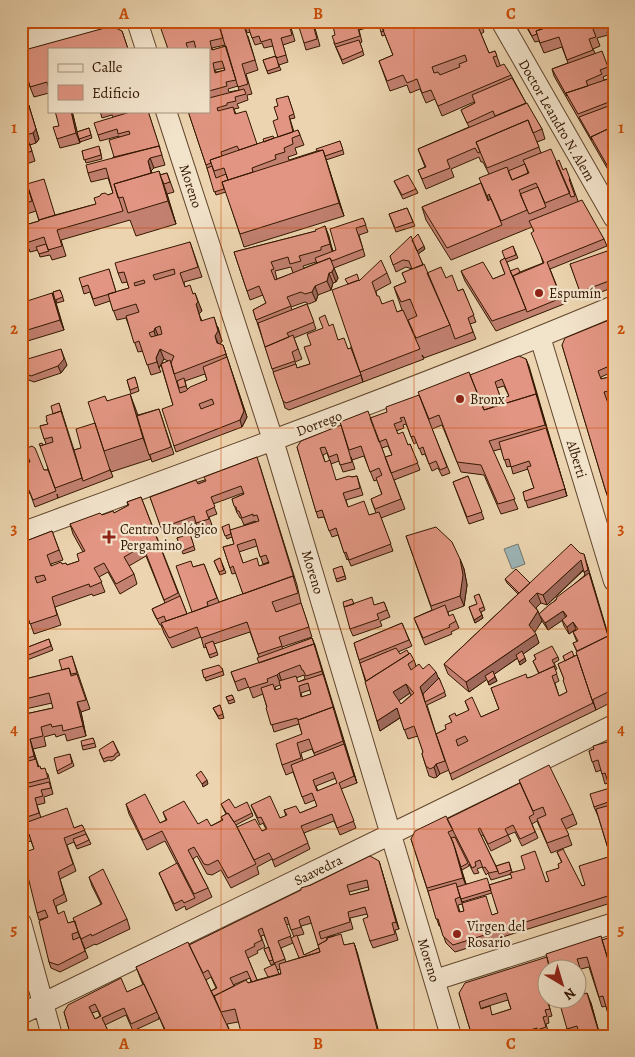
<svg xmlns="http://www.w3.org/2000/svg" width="635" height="1057" font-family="Alegreya,serif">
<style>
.water{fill:#9cb5b6;stroke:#72766d}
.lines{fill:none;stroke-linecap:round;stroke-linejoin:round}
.minor-casing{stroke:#62462c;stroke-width:22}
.minor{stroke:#f2e3cb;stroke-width:20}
.wall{fill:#c28070;stroke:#341700;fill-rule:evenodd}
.shaded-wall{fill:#9e685b;stroke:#341700}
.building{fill:#e19582;stroke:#341700;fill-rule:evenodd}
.grid{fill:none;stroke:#cd4f0a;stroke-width:1;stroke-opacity:0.55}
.poi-dot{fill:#8f2418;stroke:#f2e3cb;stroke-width:2}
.labels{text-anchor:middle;stroke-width:4.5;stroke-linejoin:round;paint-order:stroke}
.street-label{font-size:14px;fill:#341700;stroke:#f2e3cb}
.poi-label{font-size:14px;fill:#341700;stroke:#f2e3cb;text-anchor:start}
.neatline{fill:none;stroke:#cd4f0a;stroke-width:2}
.grid-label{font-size:16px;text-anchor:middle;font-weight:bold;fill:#cd4f0a}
</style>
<rect width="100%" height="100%" fill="#ebd4af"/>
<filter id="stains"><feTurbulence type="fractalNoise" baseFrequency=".004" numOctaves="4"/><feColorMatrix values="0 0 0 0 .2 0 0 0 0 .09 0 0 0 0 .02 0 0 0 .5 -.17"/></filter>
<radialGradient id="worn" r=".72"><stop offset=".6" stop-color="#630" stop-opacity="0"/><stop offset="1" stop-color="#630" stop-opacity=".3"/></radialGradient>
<path class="water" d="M518 544 525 564 512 569 504 549Z"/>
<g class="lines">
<defs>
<path id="minor" d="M137 21 146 49
M501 21 614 218
M21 42 100 21
M166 111 273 440 451 1036
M540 337 614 581
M21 533C220 460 419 388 614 306
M21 923 52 1036
M435 980 614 923
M21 1014 391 834 614 725"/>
</defs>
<use href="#minor" class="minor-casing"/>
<use href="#minor" class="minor"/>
</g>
<path class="wall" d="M162 21H289L295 41 283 45 288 62 279 65 278 63 281 70 268 74 263 60 276 56 273 46 264 48 262 43 255 45 250 32 247 33 244 24 239 26V28L248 36 258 70 246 74 252 94 247 95 248 100 237 104 239 108 234 109 236 114 257 144 278 137V106L288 96 295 118 290 119 294 132 298 130 304 145 295 148 297 154 288 157 289 160 317 151 340 141 344 154 326 160 344 216 244 247 226 192 216 195 188 111H209V49L196 48 193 49H168ZM225 45 226 46 213 50 212 48ZM224 68 225 70 216 72 215 70ZM238 86 239 90 229 92 228 89Z
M313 21 320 46 306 50 304 43Z
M325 21H334L326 23Z
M338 21H373L374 26 359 30 362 42 360 43 364 55 343 64 334 43 335 35 339 25Z
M378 21H480L484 32 481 34 489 53 495 51 500 65 511 75 526 103 542 129 545 139 537 142 541 153 556 162 570 179 578 201 604 239 607 246 550 269 564 304 496 331 465 281 461 271 493 279 505 274 500 261 505 258 513 246 518 258 507 262 510 271 520 272 543 263 534 232 532 227 451 260 426 220 422 207 481 183 489 174 483 162H481L479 157 451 169 454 177 426 189 418 170 425 167 418 149 469 127 461 110 475 103 474 102 442 116 435 99 426 103 420 89 410 93 407 85 390 91 379 61 393 55 385 35 382 36 381 32 382 22 379 23Z
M523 21H558L559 23 565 21H614V29L607 32 608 35 597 38 600 46 593 49 595 53 608 67 610 74 603 77 604 80 614 77V180L554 76 552 69 568 63 562 47 544 53 539 41 535 42Z
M122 31 128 49H49V93L34 97 30 87 21 53Z
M21 75 26 91 21 92 22 94 25 93 39 139 36 143 30 145 35 161 21 166Z
M72 111 77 132 89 128 92 138 80 142 79 139 80 143 60 148 57 139 59 126Z
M100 111H126L124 112V114L148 111 165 165 154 168 151 171 152 173 160 175 167 173 174 192 167 194 176 224 136 236 130 220 61 240 66 256 52 260 50 255 40 257 38 250 30 252 27 244 23 245 26 254 21 255V223L22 226 39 221 36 211 21 216V186L55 215 96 204 108 195 113 193 108 178 91 182 88 173 114 157 119 137V136L100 141 98 135 113 117 112 115 102 118Z
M100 149 102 159 86 163 82 151Z
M394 181 416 189 418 193 403 199Z
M407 208 415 226 396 232 389 214Z
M363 218 368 232 359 235 365 256 334 268 338 278 336 282 333 283 331 290 318 295 316 301 309 304 305 302 291 307 292 310 307 304 316 329 294 338 302 359 295 362 297 368 310 364 311 345 329 326 338 340 348 349 351 348 359 281 387 273 391 283 376 291 377 296 382 304 397 312 402 310 394 287 406 282 402 273 412 269 406 267 396 272 390 256 412 240 425 249 418 254 427 273 446 278 458 291 463 289 476 322 470 324 476 339 424 358 422 355 424 359 363 382 360 372 363 382 289 410 285 408 283 401 253 310 266 303 263 295 250 300 234 252 316 231 325 226 333 251 336 250ZM316 262 317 263 304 268 303 266ZM291 267 293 273 277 279 275 271Z
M190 242 202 277 184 282 185 287 194 294 202 311 199 314 202 321 218 327 222 341 220 344 226 355 247 417 242 427 176 452 174 446 173 405 161 365 159 368 161 372 151 375 143 351 138 352 126 318 117 320 110 301 95 306 90 292 84 294 82 287 109 269 116 292 129 288 127 282 122 283 118 273ZM164 359 168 361 161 364ZM205 374 207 380 187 389 185 381Z
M614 257V287L583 299 570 264Z
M60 290 64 301 57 303 53 292Z
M21 303H56L64 330 21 343Z
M614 318V383L610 373 601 377V379L609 377 614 392V397L607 399 609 406 614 404V502L608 498 606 492 562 345Z
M526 359 567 496 528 508 523 492 534 488 528 469 513 474 511 466 507 467 501 449 493 451 518 509 501 514 484 475 461 472 442 425 432 429 450 473 442 476 438 468 432 471 425 454 422 455 417 442 414 444 406 424 403 425 404 428 396 431 398 434 408 445 410 444 420 470 394 480 405 509 381 518 393 551 351 566 348 559 347 560 338 535 332 537 324 517 318 518 297 447 377 436 387 412 470 375ZM504 386 509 396 501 399 497 388ZM388 446 392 455 385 457 382 448ZM327 453 331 464 339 461 343 472 355 469 351 457 352 460 364 456 374 481 377 480 382 495 371 499 376 513 369 515 348 507 346 500 363 495 357 476 336 480 325 462 323 455Z
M21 361 67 365 61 373 34 382 21 377Z
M135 377 139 391 131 394 127 380Z
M107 401 138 415 159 409 174 454 152 462 151 459 111 472 110 469 113 477 58 498 57 494 58 498 35 507 30 493 24 496 21 495V451L26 463 44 470H48L43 445 46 444 40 426 48 424 47 420 53 414 59 403 74 450 81 448Z
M259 463 297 585 301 603 312 637 282 647 283 649 312 638 357 783 341 789 356 828 340 835 334 821 304 833 310 849 275 867 272 859 257 867 259 874 231 888 221 870 212 875 207 874 197 856 193 859 208 888 212 897 186 910 185 906 176 911 159 873 177 864 165 841 147 850 129 814 126 804 160 823 166 820 163 812 198 824 211 826 222 820 221 817 226 814 221 804 252 813 253 816 236 825 237 827 262 831 266 829 263 823 260 825 251 805 280 818 286 816 284 810 300 813 317 806 315 800 305 804 293 772 286 775 282 765 302 734 299 724 274 732 263 694 253 698 249 687 238 691 231 672 259 663V657L250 632 214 644 218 655 210 658 206 647 204 648 201 637 172 648 164 633 161 625H160L155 616 152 609 165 603 146 556 129 566 134 574 137 584 120 594 108 572 99 577 105 592 93 596 92 594 55 607 61 625 34 634 25 608 21 609V543L52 531 63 560 51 564V566L62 564 67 565 79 561 83 552 73 534 70 524 102 515 114 513 128 506 127 502 141 497 187 614 192 612 193 567 204 564 219 602 243 594 236 573 232 574 223 547 234 544 232 537 227 539 222 527 231 530 256 522 255 521 244 525 241 518H240L238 514 237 513 232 499 244 494 243 493 213 504 217 514 209 517 212 525 199 530 196 523 164 535 150 497ZM257 546 263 564 269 562V563L259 566 243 563 239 552ZM304 675 305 679 298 682 296 678ZM280 685 281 688 276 690 275 687ZM310 690 311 694 302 697 301 693ZM312 749 315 756 303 761 301 753ZM336 778 337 783 318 791 316 786Z
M468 476 484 519 469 524 453 482Z
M190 534 195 550 183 554 177 538Z
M406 536 460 559 464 569 467 585 464 606 448 612 449 616 456 621 459 628 451 632 452 634 425 645 414 618 432 610Z
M220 558 226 573 220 575 214 561Z
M587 564 614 654V701L596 710 586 681 596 710 452 780 449 770 440 774 437 777 434 778 429 776 422 754 423 752 418 736 408 739 400 718 380 731 354 643 402 623 412 646 398 652 400 654 414 660 416 666 423 669 439 678 446 696 427 705 436 734 446 729 452 722 449 716H456L469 711 465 701 481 717 499 709 491 688 531 677 539 674 533 661 536 659 534 655 558 657 559 660 554 663 557 669 555 670 559 681 555 683 559 696 567 692 564 679 558 664 565 661 563 656H574L577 655V652L573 643 577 642 573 632 576 630V629L569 634 564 626 562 620 548 630 542 621 534 632 539 643 523 654 526 661 520 665 518 658 494 674 497 681 489 685 487 679 469 692 448 674 444 664 518 594 507 583 505 579 530 583ZM584 570 585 575 539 614 538 611 536 608 541 603 547 605ZM410 693 411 695 401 704 398 701Z
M342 566 346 579 337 582 336 579Z
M479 594 485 610 481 612 483 618 475 623 469 607 477 604Z
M384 602 390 617 380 621 382 626 353 636 350 629 354 604 375 605Z
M49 639 53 650 27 660 23 649Z
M72 656 90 709 81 712 86 736 67 741 65 734 56 737 55 734 44 737 46 746 33 749 39 767 48 774 53 794 44 797 45 803 37 805 41 818 74 828 82 825 91 844 77 849 74 842 67 845 76 871 60 879 67 901 56 906 58 914 68 923 75 921 101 904 92 886 89 877 127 919 130 929 96 945 95 944 85 949 78 932 88 958 60 972 51 968 49 962 48 917 39 920 37 913 34 849 31 841 28 842 22 826H21V715L53 708 52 703 21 710V664L23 670 25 679 62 670Z
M222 668 224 675 206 681 202 670Z
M232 695 235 702 229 704 226 697Z
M220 705 224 718 219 719 213 708Z
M93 738 96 747 83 750 82 746Z
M614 740V902L455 952 446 943 440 926H439L411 839 447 819 520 783 573 814 577 824 566 829 572 845 551 853 537 821 532 824 538 838 522 846 515 832 508 835 511 841 491 851 483 835 481 836 496 866 509 862 512 872 546 882 549 881 559 868 562 863 557 852 582 886 585 885 610 855 598 816 594 807 610 788 608 783 605 784 601 770 596 772 589 751ZM469 864 474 874 479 873 477 869 482 867 486 875 488 873 491 880 511 874 512 878 489 885 466 884 461 868 462 870 469 866ZM458 890 462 902 492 893 498 913 492 915 462 903ZM462 904 464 911 460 912 458 905Z
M113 741 120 755 116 757 115 759 111 761 109 760 104 762 100 753Z
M70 754 74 766 58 774 57 771Z
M381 868 399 929 395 930 398 940 373 948 370 941 368 917 367 914 350 918 353 929 333 935 345 945 354 943 358 955 238 1022 227 1024 232 1036H167L159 1017V1019L133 1031 126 1015 105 1025 109 1033 119 1036H71L64 1012 127 992 143 985 136 967 189 945ZM368 887 369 890 350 895 349 892ZM312 923 319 948 304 955 297 936 304 934 301 926ZM289 924 294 937 299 958 286 962 281 948 293 943 286 925ZM264 935 269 947 264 949 271 965 275 963 268 977 257 980 248 958 258 953 257 951 265 947 261 936ZM280 969 281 974H279L277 970ZM211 977 216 988 211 991 206 980ZM250 978 251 982 234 986 233 985ZM98 1011 100 1016 95 1019 92 1013Z
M614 936V1032L606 1006 602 1007 589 967 581 969 584 981 581 982 584 993 591 1003 600 1036H569L567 1029 578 1000V970H548V1000H550L551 1004 549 1005 552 1016 548 1017 549 1023 546 1024 549 1034 542 1036H540L539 1035 537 1036H472L459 993ZM508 1000 511 1009 493 1015 482 1008Z"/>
<path class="shaded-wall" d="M25 93 39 139 36 143 33 133Z
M71 111H72L80 143 76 133Z
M323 150 327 162 344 216 339 203Z
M150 158 154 168 151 171 155 185 148 161Z
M159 171 167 194 176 224 168 201Z
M489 194 495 211 493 213 487 196Z
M325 226 329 236 333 254 330 244Z
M424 246 425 249 418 254 416 251Z
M334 268 338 278 336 282 332 272Z
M329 273 333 283 331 290 327 281Z
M315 286 318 295 316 301 312 292Z
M52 293 56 303 64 330 60 320Z
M195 293 202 311 199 314 196 304 197 303Z
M214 317 222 341 219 346 215 336Z
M155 328 159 338 157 341 154 331Z
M223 345 247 417 242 427 240 420 244 411Z
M61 349 67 365 61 373 58 366Z
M160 349 164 359 159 368 156 358Z
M526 359 529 366 567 496 565 489Z
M130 394 138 415 151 459 143 438Z
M584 554 587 564 610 643 584 572Z
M460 559 464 569 467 585 464 606 460 596Z
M581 560 584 569 547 605 543 595Z
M537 593 541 603 533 611 529 601Z
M538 611 542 621 533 635 529 625Z
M563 611 566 618 548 630 545 623Z
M482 615 483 618 475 623 474 620Z
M573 622 576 629 569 634 567 627Z
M536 634 539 643 469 692 466 682Z
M312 638 315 645 357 783 343 741Z
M525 658 526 661 520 665 519 662Z
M21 664 23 670 26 689 24 683Z
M436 672 440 682 424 697 420 687Z
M279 673 282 682 281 685 277 675Z
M495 677 497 681 489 685 488 682Z
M406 684 410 693 397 702 393 692Z
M77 702 81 712 86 736 83 726Z
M397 708 401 717 380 731 377 721Z
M30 739 33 749 40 774 34 756Z
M436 764 440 774 437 777 434 767Z
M207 780 208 784 203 787 202 784Z
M453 842 456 852 467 888 463 878Z
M379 861 381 868 399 929 396 922Z
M354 943 358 955 380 1036H379Z
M587 993 591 1003 600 1036Z"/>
<path class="building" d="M162 21H218L223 38 210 41 212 50 226 46 236 80 226 82 227 86 209 91V49H196L194 41 186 43 188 49H168L160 26ZM222 61 225 70 215 73 213 63Z
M226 21H237L239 28 244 26 255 60 242 64 248 84 238 87 220 29 228 27Z
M243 21H288L292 35 281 38 286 55 276 58 271 39 261 42 259 36 252 38 248 26 245 27Z
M297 21H312L317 39 304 43Z
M338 21H364L357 24 360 36 335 44 332 36 335 35 333 26 339 25Z
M393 21H480L481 22 477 24 489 53 495 51 497 56 493 57 497 67 504 64 511 75 438 106 431 90 422 93 417 79 407 83 403 75 387 81 379 61 393 55 381 25ZM465 55 467 61 459 64 460 67 440 75 438 72 434 73 432 67Z
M393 21 381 25 384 31 381 32 379 25 382 24V22Z
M524 21H558L559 23 536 31 537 34 532 36Z
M565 21H606L603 22 605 25 593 29 596 37 589 39 593 50 567 60 559 37 540 43 536 31Z
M112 26 122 31 128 49H49V89L47 82 30 87 21 51Z
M359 40 363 51 342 60 336 47Z
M602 51 608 67 600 70 602 74 586 81 588 86 566 93 567 96 552 69Z
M276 56 279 67 267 71 263 60Z
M614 77V100L578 114 566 93Z
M512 78 526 103 495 116 493 111 467 123 461 110 475 103 472 95Z
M244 89 246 94 235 97 236 101 227 103V105L217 108 218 111 233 107 235 114 246 111 257 144 239 150 237 146 221 152 222 156 210 160 211 163 206 165 188 111H209V98Z
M25 93 36 129 33 133 26 135 32 151 21 155V94Z
M288 96 294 114 289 116 293 132 278 137 273 121 278 119 274 107 278 106 276 99Z
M527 103 542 129 533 133 528 120 476 142 480 152 478 153 475 148 447 160 450 168 422 179 418 170 426 167 418 149Z
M614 104V126L591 137 592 140 579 117Z
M55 111H71L76 133 57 139 53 127 59 126Z
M111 111H119L112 113Z
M129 111H148L160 148 159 146 114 157 109 140 130 134 129 131 118 134 117 129 98 135 94 123 130 112Z
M528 120 539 147 487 168 476 142Z
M614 126V173L612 174 591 137Z
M89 128 91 135 79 139 77 132Z
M298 130 300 135 292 138 293 144 284 148 285 152 275 155 276 159 252 168 253 172 228 180 224 168 214 171 210 160Z
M273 136 274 138 264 142 263 139Z
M340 141 343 150 325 156 323 150 317 151 316 149Z
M99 146 101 155 84 160 82 151Z
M159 146 162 155 150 158 148 161 151 173 114 184 123 211 57 230 62 246 48 250 44 237 26 243 23 234 21 235V223L22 226 39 221V220L96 204 94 198 100 196 101 194 105 193 108 195 113 193 106 168 88 173 86 165Z
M551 149 570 193 545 203 536 183 519 190 527 210 501 221 489 194 487 196 479 178 507 167 512 180 529 173 523 160Z
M323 150 339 203 240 234 222 182Z
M559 160 563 170 566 168 570 179H569L575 196 571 197 556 162Z
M525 164 528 173 512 180 508 171Z
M212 166 216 178 226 174 228 180 222 182 224 189 214 192 207 168Z
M159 171 168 201 128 213 123 197 118 198 114 184Z
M167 173 170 182 164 184 160 175Z
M408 175 416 189 402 195 394 181Z
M44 179 55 215 39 220 27 184Z
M481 183 488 201 491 199 502 225 447 248 422 207Z
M27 184 32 201 21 205V186Z
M538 187 546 207 529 214 520 194Z
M582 200 604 239 547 262 561 298 527 312 513 276 544 263 531 233 534 231 529 221Z
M407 208 413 222 395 228 389 214Z
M363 218 366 225 356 228 363 249 332 261 330 258 317 263 315 258 336 250 330 229Z
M325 226 330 244 321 247V250L299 256 301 261 290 264 288 257 271 262 274 269 271 270 275 280 330 258 334 268 332 272 329 273 327 281 315 286 312 292 305 294 301 292 287 297 291 306 256 320 253 310 266 303 259 286 247 291 234 252 316 231 315 230Z
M418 234 424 246 417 251 412 240Z
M411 236 423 265 412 269 409 261 403 260 393 265 390 256Z
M190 242 198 267 180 273 185 287 190 285 193 294 195 293 198 302 196 304 201 321 214 317 218 331 215 336 217 343 223 345 226 354 174 374 171 363 174 356 160 349 156 358 157 362 147 365 139 341 134 343 126 316 139 312 136 304 113 311 108 294 129 288 124 272 118 273 115 263ZM174 269 175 274 155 280 153 275ZM144 280 145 283 135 286 134 283ZM160 326 162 334 151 337 149 333 154 331 155 328Z
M46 244 49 251 39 254 36 247Z
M513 246 516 255 505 259 502 251Z
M610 250 614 257V279L580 292 570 264Z
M505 258 526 309 492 321 461 271 483 262 493 279 505 274 500 261Z
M381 260 387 273 372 282 377 296H379L382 304 393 300 397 312 403 310 420 349 360 372 332 290 359 280V281Z
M424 264 450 325 416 338 408 320 417 316 410 299 401 302 394 287 406 282 402 273Z
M441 267 446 278 452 275 458 291 463 289 474 315 468 318 473 332 455 339 450 325 427 273Z
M518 268 520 272 513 276 514 279 510 271Z
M109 269 116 292 93 299 88 285 82 287 79 278Z
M357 274 359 280 348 284 345 279Z
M60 290 63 297 55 300 53 292Z
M52 293 60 320 21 332V303Z
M307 304 314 322 287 333 289 337 265 347 258 323Z
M325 315 329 326 333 324 338 340 344 338 348 349 351 348 361 375 286 403 283 401 273 372 296 364 297 368 310 364 304 347 311 345 307 334 323 328 319 318Z
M614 318V375L611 376 607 367 598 371 601 379 609 377 613 390 604 392 609 406 614 404V497L606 492 562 345 565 338Z
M293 335 298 349 292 352 295 361 272 369 265 347Z
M61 349 64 359 58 366 31 376 21 371V361Z
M519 356 526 359 537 397 536 394 500 405 498 399 491 401 493 407 484 410 470 375ZM502 379 509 396 501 399 495 382Z
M227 357 244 411 240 420 174 446 162 409 173 405 161 364 170 360 180 393 186 391 190 387 207 380 203 367ZM212 399 214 404 201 409 199 404Z
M469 372 484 410 536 394 545 425 489 441 515 499 498 504 481 465 457 462 439 415 429 419 418 392Z
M135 377 138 387 130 390 127 380Z
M184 378 186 386 179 388 177 381Z
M130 394 143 438 104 451 88 402 105 396 107 401Z
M419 395 447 467 440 470 436 461 429 464 423 447 419 449 414 436 411 437 404 417 400 418 402 421 394 424 398 434 403 432 408 445 410 444 418 463 391 473 385 457 392 455 386 439 379 442 370 418 387 412 386 407Z
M59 403 62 413 61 411 53 414 51 406Z
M159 409 171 447 149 455 137 416Z
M61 411 82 478 55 488 40 446 53 442 52 437 44 439 40 426 48 424 46 420H47L46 416Z
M368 411 401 499 375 509 371 499 382 494 376 478 382 475 379 468 370 472 361 446 349 450 340 422Z
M95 423 110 470 83 481 74 450 81 448 76 429Z
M341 425 352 462 340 465 337 454 329 457 325 447 320 448 325 462 330 460 336 480 349 476 352 477 357 476 360 488 343 493 348 507 364 501 369 515 379 512 391 544 349 560 346 552 344 553 336 528 329 531 322 510 316 512 297 447 301 441Z
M546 428 565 489 525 501 523 492 534 488 527 467 531 466 529 461 511 467 509 459 504 460 499 442Z
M42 443 43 445 40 446 39 444Z
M32 446 35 448 44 470H48L56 491 33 500 21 471V465L30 462 26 451 27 448Z
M21 451 25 460H24L25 464 21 465Z
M257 457 294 578 293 576 243 594 233 566 230 568 223 547 234 544 230 530 259 521 257 515 253 516V514L242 518 239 511H237L236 507 234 506 232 499 244 494 241 486 211 497 215 507 206 511 209 519 196 523 194 516 161 528 150 497 196 480 198 484 206 481 204 477ZM255 539 260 557 266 555 269 563 259 566 257 558 243 563 237 545Z
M21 471 27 484 21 486Z
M468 476 482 512 467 517 453 482Z
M141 497 178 593 164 600 143 546 124 557 134 574 116 584 104 563 94 568 102 582 90 587 89 584 52 597 57 615 30 624 21 595V543L52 531 59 550 47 555 51 566 61 562 62 564 66 563 67 565 79 561 77 554 85 551 70 524 100 513 102 515 113 511 114 513 129 505 127 502ZM44 575 46 580 37 583 35 577Z
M229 524 231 534 225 536 222 527Z
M436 527 452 542 460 559 463 575 460 596 431 606 406 536Z
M190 534 194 546 182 551 177 538Z
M571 544 580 553 584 554 588 570 584 572 581 560 543 595 537 593 529 601 538 611 529 625 536 634 466 682 444 664Z
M220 558 224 570 219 572 214 561Z
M191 561 193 567 204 564 217 598 207 602 208 606 192 612 176 566Z
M342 566 345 576 336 579 333 569Z
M516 569 530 583 519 593 505 579Z
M589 573 608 636 577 651 573 643 578 641 573 632 578 629 573 622 567 627 562 620 567 616 563 611 545 623 539 614 549 605 556 600 557 597Z
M293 576 298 593 272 602 276 612 301 603 309 627 279 637 282 646 258 654 247 622 201 638 197 627 169 638 161 623Z
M479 594 484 607 479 609 482 615 474 620 469 607 477 604 474 596Z
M180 596 187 614 166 621 164 616 157 619 152 609Z
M372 597 374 605 384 602 387 610 377 614 379 619 350 629 344 607Z
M352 599 354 604 344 607 343 602Z
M445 605 449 616 453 614 456 621 449 625 450 627 423 638 414 618Z
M402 623 409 640 359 660 354 643Z
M608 636 614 656V689L592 700 576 652Z
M312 638 315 647 314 644 259 663 257 658Z
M49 639 51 646 26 656 23 649Z
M213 641 217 652 209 655 205 644Z
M314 644 322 671 306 676 303 670H302L300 665 279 673 277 675 267 679 268 682 249 688 245 678 235 682 231 672Z
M552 646 558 657 552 660 555 666 539 673 533 661 536 659 534 655Z
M396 648 400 654 407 650 409 654 366 681 360 663Z
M522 651 525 658 519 662 516 655Z
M572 651 574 656 565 661 563 656Z
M410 653 414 660 408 664 411 670 419 664 423 669 429 664 436 672 420 687 445 761 436 764 434 767 430 769 426 766 422 754 423 752 414 726 404 730 397 708 377 721 365 682ZM406 684 414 693 401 704 393 692Z
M577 655 593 703 450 774 436 734 446 729 445 725 452 722 449 716 455 713 456 716 469 710 465 701 472 697 481 717 499 709 491 688 526 674 527 678 531 677 554 666 557 674 552 676 559 696 567 692 563 680 564 679 558 664ZM465 736 468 741 458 746 456 740Z
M72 656 77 673 71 674 69 668 62 670 59 660Z
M21 665 23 679 21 680Z
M219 665 221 668H222L223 671 204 678 202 670Z
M69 668 71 676 77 674 86 700 77 702 83 726 63 731 62 725 52 727 51 724 41 727 43 736 30 739 34 756 21 760V715L53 708 49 693 21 700V680Z
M493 671 495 677 488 682 485 676Z
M323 674 334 710 333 707 298 720 297 718 271 725 266 708 267 707 261 688 273 684 275 690 281 688 279 681 296 676 298 682ZM308 683 311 694 301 697 299 686Z
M439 678 445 692 425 702 423 694Z
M232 695 234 699 228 701 226 697Z
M220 705 223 714 218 716 213 708Z
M333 707 343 741 314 753 309 739 297 743 301 758 282 765 276 744 302 734 298 720Z
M93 738 95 743 82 746 81 741Z
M614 740V800L594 807 590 794 610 788 605 773 602 774 598 760 592 762 589 751 594 749 593 746Z
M113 741 118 752 115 754 114 756 110 757H108L103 759 99 750Z
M344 744 354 776 339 783 354 821 337 828 332 814 301 826 308 843 273 860 269 853 254 860 237 827 255 819 262 831 267 829 261 817 258 818 251 805 270 796 280 818 287 815 284 810 296 806 300 813 317 806 312 793 302 797 291 765ZM333 772 337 783 317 791 313 780Z
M70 754 72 763 57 771 54 758Z
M36 759 38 767 40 766 41 769 45 768 48 778 21 785V763Z
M549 765 573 814 561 819 569 835 547 843 537 819 546 815 543 807 533 811 519 780Z
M201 771 207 780 202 784 196 775Z
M49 782 51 788 41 790 43 796 35 798 39 813 21 819V789Z
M520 783 534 814 529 817 535 832 520 839 513 825 505 829 508 835 488 844 480 828 478 829 498 871 489 873 485 867 483 868 480 860 475 862 476 866 472 868 447 819Z
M145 794 160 823 167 820 163 812 184 801 198 824 207 819 211 826 223 820 221 817 228 813 236 825 256 864 228 878 218 860 208 865 204 864 194 847 188 850 208 888 194 894 162 831 143 840 126 804Z
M229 799 235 808 247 802 252 813 234 822 228 813 227 814 221 804Z
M614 804V894L453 945 443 936 438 919H436L428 891 456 883 460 897 455 899 459 912 464 911 462 903 486 896 492 915 498 913 489 885 512 878 510 873 525 869 521 856 535 851 546 882 549 881 546 872 559 868 558 864 562 862 557 852 563 849 582 886 585 885 579 866 608 857V856L610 855 596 809Z
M67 808 74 828 82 825 85 830 64 838 73 864 58 872 64 894 53 900 58 914 64 911 68 923 75 921 78 932 72 934 73 940 80 937 85 951 58 965 49 962 39 921 48 917 45 910 37 913 22 853 34 849 29 834 26 835 22 824Z
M446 816 453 830 448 832 453 842 463 878 427 888 411 839 415 831Z
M86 834 89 840 76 846 73 839Z
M455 837 468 863 461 867 455 848 451 838Z
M370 856 379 861 396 922 392 923 395 934 370 941 363 919 368 917 365 907 348 912 350 922 319 932 321 939 333 935 334 936 327 938V940L318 945 309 916 299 920 301 927 291 930 287 917 284 918 291 936 278 941 285 959 274 963 262 928 258 930 262 940 254 944 255 946 245 951 257 980 252 982 247 971 230 978 234 986 214 996 215 998 211 991 217 988 208 970 203 973 189 945 301 890V888L311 885ZM367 880 369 890 350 895 347 885Z
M509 862 511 870 499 874 496 866Z
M177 863 195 898 184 903 182 900 174 904 159 873Z
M103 869 127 919 92 936 91 934 81 939 73 918 102 904 89 877Z
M487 878 491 890 461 899 457 887Z
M341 934 344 945 354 943 379 1036H242L235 1009 221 1012 214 996 246 980 248 983 281 974 279 964 320 952 318 945 327 940V938Z
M297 935 304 955 319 948 320 952 299 958 291 938Z
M601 936 614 980V1027L612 1028 603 996 599 997 587 957 577 959 581 971 578 972 584 994 587 993 599 1033 587 1036H580L577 1026 567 1029 559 1001 562 1000H578V970H550L546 954Z
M614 936V979L602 940Z
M188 942 232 1036H168L136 967Z
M269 947 273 960 269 961 264 949Z
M547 957 550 970H548V984H545L548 993V998H546L550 1009 545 1010 547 1016 543 1017 546 1027 537 1030V1028L530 1030 532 1036H504L503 1032 492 1036H472L459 993 465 983ZM506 993 511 1009 492 1015 490 1006 481 1009 479 1002Z
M275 964 279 974 268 977 264 969Z
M121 978 127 992 144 984 157 1012 131 1024 124 1008 102 1018 109 1033 116 1029 119 1036H71L64 1012 68 1005ZM95 1004 101 1016 95 1019 89 1007Z
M29 1030 31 1036H21V1031L22 1033Z"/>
<path class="grid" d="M221 21V1036M414 21V1036M21 228H614M21 428H614M21 629H614M21 829H614"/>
<g class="poi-dot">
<circle cx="539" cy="293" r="5"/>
<circle cx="460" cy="399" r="5"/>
<path d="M106.5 529.5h5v5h5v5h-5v5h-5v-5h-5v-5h5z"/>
<circle cx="457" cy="934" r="5"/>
</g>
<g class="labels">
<g class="street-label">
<text transform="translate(557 120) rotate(60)" y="5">Doctor Leandro N. Alem</text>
<text transform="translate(191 186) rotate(72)" y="5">Moreno</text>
<text transform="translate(319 423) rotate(-21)" y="5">Dorrego</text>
<text transform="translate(577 459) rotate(73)" y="5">Alberti</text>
<text transform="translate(313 572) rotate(73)" y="5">Moreno</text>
<text transform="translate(318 870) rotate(-26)" y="5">Saavedra</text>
<text transform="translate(429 960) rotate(73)" y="5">Moreno</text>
</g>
<g class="poi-label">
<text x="549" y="298">Espumín</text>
<text x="470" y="404">Bronx</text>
<text x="120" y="534">Centro Urológico<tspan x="120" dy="16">Pergamino</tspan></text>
<text x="467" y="931">Virgen del<tspan x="467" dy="16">Rosario</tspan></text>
</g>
</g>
<rect width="635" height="1057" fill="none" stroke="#ebd4af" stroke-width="55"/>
<rect x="48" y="48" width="162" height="65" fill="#f2e3cb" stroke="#a6917a"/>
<rect x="58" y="64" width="25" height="8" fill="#f2e3cb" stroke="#a6917a"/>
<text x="92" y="72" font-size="15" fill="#341700">Calle</text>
<rect x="58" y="85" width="25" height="15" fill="#e19582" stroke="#a6917a"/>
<text x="92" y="98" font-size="15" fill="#341700">Edificio</text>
<g transform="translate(562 984) rotate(142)"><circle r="24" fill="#f2e3cb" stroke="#a6917a"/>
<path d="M0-4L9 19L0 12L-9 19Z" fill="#8f2418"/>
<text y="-8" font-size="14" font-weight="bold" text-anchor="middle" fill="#341700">N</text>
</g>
<rect x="28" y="28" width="580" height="1002" class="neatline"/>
<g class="grid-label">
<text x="124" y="19">A</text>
<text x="318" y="19">B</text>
<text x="511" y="19">C</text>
<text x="14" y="133">1</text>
<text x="621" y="133">1</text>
<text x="14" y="334">2</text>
<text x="621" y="334">2</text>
<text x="14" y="534">3</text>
<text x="621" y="534">3</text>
<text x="14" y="735">4</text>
<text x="621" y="735">4</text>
<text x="14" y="935">5</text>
<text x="621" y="935">5</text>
<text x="124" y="1049">A</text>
<text x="318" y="1049">B</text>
<text x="511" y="1049">C</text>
</g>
<rect width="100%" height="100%" filter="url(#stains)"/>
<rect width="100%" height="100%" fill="url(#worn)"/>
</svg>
